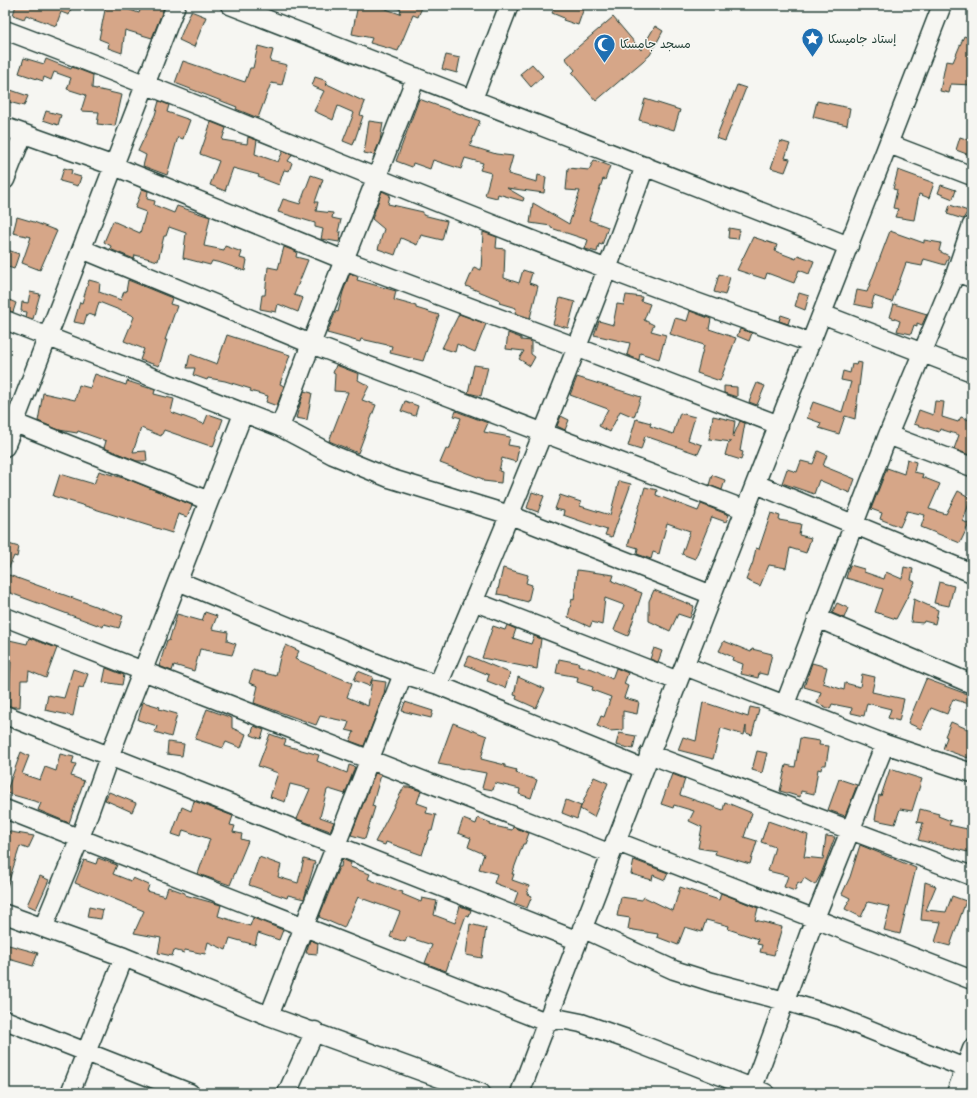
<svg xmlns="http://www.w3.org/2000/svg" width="977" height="1098" font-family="Mali,'Playpen Sans Arabic',sans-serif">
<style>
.building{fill:#d6a688;stroke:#1f3d34}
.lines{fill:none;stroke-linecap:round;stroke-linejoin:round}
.minor-casing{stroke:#1f3d34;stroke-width:21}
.minor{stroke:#f6f6f2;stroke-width:18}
.labels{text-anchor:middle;stroke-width:3;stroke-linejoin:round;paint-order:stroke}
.poi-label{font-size:12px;fill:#1f3d34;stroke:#f6f6f2;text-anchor:start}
</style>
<rect width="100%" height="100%" fill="#f6f6f2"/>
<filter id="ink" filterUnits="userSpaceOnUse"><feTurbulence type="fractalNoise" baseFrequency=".025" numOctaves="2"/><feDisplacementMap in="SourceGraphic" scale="8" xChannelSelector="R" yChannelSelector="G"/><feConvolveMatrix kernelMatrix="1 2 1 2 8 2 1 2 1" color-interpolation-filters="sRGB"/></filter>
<g filter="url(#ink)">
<path class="building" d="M16 5H72L69 15 61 12 56 26 26 15 24 19 13 15Z
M106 5H115L139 13 142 5H165L152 38 125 30 122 53 108 48 109 43 99 39Z
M358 5H375L400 14 401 10 390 5H423L418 17 413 15 398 51 370 43 372 38 352 34Z
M556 5H585L578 25 563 20 564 18 552 13Z
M191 11 206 17 194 47 179 40Z
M613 17 641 50 655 26 663 31 650 55 596 101 572 73 575 70 565 58Z
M964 36 972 39V60L968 69H972V85L951 84 949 93 940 91 946 61 953 62Z
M258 46 273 50 270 61 287 65 282 85 271 83 258 118 236 109 237 107 175 83 183 61 245 82 250 68H253Z
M446 55 460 58 457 73 442 69Z
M24 58 44 64 46 59 71 69 72 67 93 75 92 88 122 95 115 126 97 124 99 112 81 111 86 95 67 89 71 78 54 72 51 80 44 77 43 81 19 73Z
M532 64 543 76 531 87 520 74Z
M315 77 327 81 326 86 327 84 365 102 360 115 363 116 353 145 343 141 354 113 338 106 333 120 314 111 324 91 312 86Z
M737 85 746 88 725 141 716 138Z
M5 88 28 96 24 106 5 101Z
M419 99 480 121 470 146 496 154 513 156 508 174 537 182 538 175 546 177 544 193 507 188 524 198 523 201 498 194 497 198 485 195 491 173 480 170 483 163 465 158 461 169 433 160 430 169 413 163 412 167 396 161Z
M645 99 680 110 674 130 639 120Z
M159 101 169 105 167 112 190 120 183 139 178 137 167 175 143 166 146 155 138 151 155 115Z
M817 101 850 108 847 125 813 117Z
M46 111 61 115 58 125 43 120Z
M369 121 383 123 380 141 374 155 364 153Z
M211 122 226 128 222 140 247 144 248 137 257 140 255 154 278 162 283 151 292 155 288 161 292 163 289 171 284 170 279 185 258 177 259 175 233 168 225 191 210 185 219 161 200 154Z
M960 137 972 141V156L956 150Z
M780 141 790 144 785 158 790 159 785 172 771 168Z
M594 160 610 166 605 180 603 179 589 220 608 227 602 245 599 244 597 252 585 249 588 240 551 228V226L530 223 533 203 569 224 580 191 566 190 568 168 589 170Z
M64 168 72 170 71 174 81 177 78 186 60 181Z
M898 170 934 183 929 198 919 194 914 220 895 217 898 209 893 208 897 190 893 189Z
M311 175 323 179 315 202H318L316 211 333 213 332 218 341 220 338 232H341L339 242 321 239 323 229 315 227V223L278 212 283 199 300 204Z
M941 185 956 190 953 199 938 193Z
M142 189 148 191 147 199 155 201 154 205 174 213 177 206 210 217 204 246 224 250 225 246 242 252 240 258 247 260 245 271 221 263 212 261 210 265 183 258 186 233 169 227 166 236H164L158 261 135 255 134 259 110 249 111 246 104 242 113 221 140 233 146 212 135 208Z
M382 191 390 195 388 204 423 212V215L447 221 442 240 421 235 417 245 401 238 395 255 378 249 384 229 372 219Z
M950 205 968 211 963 219 947 214Z
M17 217 34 222 57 231 40 270 22 263 31 237 13 233Z
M729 228 740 230 738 239 728 238Z
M890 231 924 243V240L941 243 939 251 949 256 945 265 924 259 922 266 906 263 892 302 874 296 871 308 854 304 857 290 867 292Z
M483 232 497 237 496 248 505 249 504 278 519 283 523 270 532 273 529 283 538 286 530 318 515 313 516 308 499 303 500 300 466 286 474 267 481 270Z
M753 237 777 245 775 251 796 259 798 255 814 261 809 274 799 270 794 283 767 273 765 279 737 270Z
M284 247 297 252 296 257 308 260 294 295 303 298 298 312 278 304 276 312 260 309 262 295H265L268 267 278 269Z
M5 249 19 254 14 269 5 266Z
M350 273 358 277 357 280 396 291 394 300 416 306V308L439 315 423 361 390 353 392 346 361 339 360 342 327 333 336 311 338 312 343 292Z
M719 274 730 277 725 295 714 292Z
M89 280 100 283 99 292 121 300 124 291 126 292 128 280 172 298 170 304 177 306 165 340H167L159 366 140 360 144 349 124 341 134 317 132 315 99 302 95 316 87 314 84 324 74 322 80 302 82 303Z
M30 292 40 294 33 319 26 317 27 312 21 311 22 302 28 303Z
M799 293 809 296 805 310 795 306Z
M626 295 642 297 641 301 650 304 644 320 654 325 651 331 666 335 659 359 640 353 639 360 627 355 630 343 594 335 599 321 613 325 617 304 624 305Z
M5 298 16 303 13 312 5 310Z
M560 298 575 302 568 328 553 324Z
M894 304 927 314 922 325 917 323V326L914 325 911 334 897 331 900 321 890 317Z
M690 311 711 319 709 329 736 338 720 381 697 373 704 345 670 334 675 318 687 321Z
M459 314 486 324 475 352 457 344 455 352 442 348Z
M781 315 790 318 788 324 779 321Z
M740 329 752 333 749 341 737 336Z
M508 333 521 338V340L531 341V354L535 357 530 366 519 359 524 351 506 349Z
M227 335 290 355 280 384 284 386 277 406 266 402 268 396 250 391 251 389 225 381 208 378 207 380 193 375 195 368H187L190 354 217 364Z
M857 362 862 363 855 419 845 416 839 434 819 428 821 423 807 418 813 402 842 412 851 382 841 380 843 371 850 373 852 364 856 365Z
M336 365 359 374 358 380 369 386 362 400 376 405 358 453 329 441 348 392 334 391 335 374 333 373Z
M474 365 488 367 481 396 468 393Z
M95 374 126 385 127 381 155 390 154 394 174 399 171 412 204 424 208 414 223 419 213 447 164 430 161 436 141 428 133 452 146 451 147 461H137L104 448 106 441 78 431 77 433 59 430 38 421 43 393 75 400 79 385 90 388Z
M577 377 641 397 634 417 620 411 610 432 599 426 608 409 570 395Z
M757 383 765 386 757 405 749 402Z
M724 386 737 387V397L724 393Z
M304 391 312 393 307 420 296 418Z
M405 401 418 406 415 416 401 411Z
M935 401 944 402 942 417 958 422 961 417 972 421V456L954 449 959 435 940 429 939 432 914 424 919 410 933 415Z
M456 411 488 423 484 432 510 437 508 445 519 447 516 462 502 458 499 471 502 472 501 483 483 481V479L440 463 446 449 449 450 461 418 454 416Z
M680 413 695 417 688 440 702 445 698 454 645 436 641 450 628 446 636 419 651 423 650 426 673 434Z
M561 416 569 420 565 430 557 426Z
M713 416 735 421 733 437 740 421 745 423 740 451 743 452 741 460 725 455 728 444 731 442 709 439Z
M818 451 827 455 823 466 855 479 850 493 819 480 814 494 782 483 787 469 797 472 801 461 813 464Z
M907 459 916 462 914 472 923 474 922 477 940 484 929 509 946 514 958 491 971 498 963 521 969 524 960 543 921 527 925 515 907 511 900 527 880 519 882 513 871 509 887 468 904 474Z
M99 471 130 480 192 505 187 517 178 514 172 533 53 496 60 474 94 484Z
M712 475 725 480 722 490 709 485Z
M619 481 631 484 612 537 605 535 607 530 563 515 564 511 555 509 560 495 581 502 580 506 610 515Z
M645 487 657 490 656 495 698 511 701 504 729 515 726 522 712 517 695 559 682 554 690 531 667 523 659 554 653 552 651 559 637 554 638 548 628 545Z
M532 492 544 496 538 512 527 508Z
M771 513 780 516 779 520 801 524 799 535 811 538 806 553 790 548 786 568 769 565 760 586 746 580 753 562 756 548 759 549Z
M5 543 19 547 17 557 14 556 6 574 123 616 119 628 104 624 103 627 5 591Z
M850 565 864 569V572L884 579 886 572 902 579 904 567 913 569 911 580 915 582 896 619 875 612 883 589 846 578Z
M503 568 528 575 526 583 532 585 528 602 509 597V596L497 594Z
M577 570 614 575 612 581 642 593 628 636 614 630 624 605 605 598 602 625 592 622 590 627 568 617 572 599 574 600Z
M939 582 954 586 949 606 934 603Z
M654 590 694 606 690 618 678 614 670 631 649 621V601Z
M914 599 938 610 935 624 924 621 923 623 911 622Z
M837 603 848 608 844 618 832 613Z
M205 612 217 616 212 629 228 632 227 641 236 644 232 655 200 649 194 671 174 665 172 671 159 666 167 640 169 641 177 614 202 621Z
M507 625 516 629 513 638 531 644 534 636 541 639 537 669 482 658 493 626 505 630Z
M29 638 57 648 46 678 29 671 28 680H21L20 707H12L9 705 11 662 5 661V639L27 644Z
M724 641 751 652 752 649 772 654 767 675 759 673 758 678 741 674 743 664 732 660 733 657 719 651Z
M286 645 299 651 295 659 352 683 347 697 368 706 372 680 386 682 384 694 364 746 350 741 354 732 346 730 349 722 320 716 316 725 254 703 258 686 249 683 253 670 276 676 280 657Z
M654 648 662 651 658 662 650 659Z
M469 656 510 673 505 688 487 681 489 675 465 665Z
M559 659 579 663 578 665 595 670 612 679 616 668 628 673 624 684 628 686 624 698 639 702 637 714 623 711V730L610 731 597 726 601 716 604 717 611 697 592 690 593 687 577 682 578 677 556 673Z
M812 663 827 667 823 683 844 690 845 683 860 687 862 674 875 677 872 692 904 699 899 721 888 718 891 709 867 703 864 716 851 713 852 708 832 704 830 709 817 703 821 692 804 687Z
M106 668 124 675 122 685 103 682Z
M73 669 88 674 83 688 79 687 73 716 45 710 48 695 64 698Z
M358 671 373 677 369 686 354 680Z
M518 677 545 689 536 708 516 699 517 696 514 695Z
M926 679 972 696V705L953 699 947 714 931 708 921 729 908 723Z
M143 702 160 707 159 709 177 714 171 737 155 732 157 726 138 720Z
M405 702 433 711 431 718 402 711Z
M703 702 748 717 750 707 759 709 752 735 746 733V726L744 735 721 728 713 759 678 750 683 737 696 741Z
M207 709 232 718V728L246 734 241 748 226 742 223 748 195 739Z
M951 722 972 731V744L968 758 943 749 947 737 945 736Z
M453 723 487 736 481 759 505 765V767L517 770 516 773 537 780 531 798 519 794 520 789 495 783 493 790 482 788 486 773 438 764Z
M254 726 264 730 261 739 251 735Z
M619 733 636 736 633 749 616 745Z
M270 734 286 740 284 745 319 755 317 761 347 773 349 765 355 767 345 794 329 789 327 790 320 817 334 822 330 831 297 819 310 789 290 784 285 802 270 797 278 773 258 766Z
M800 738 820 741 819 745 829 746 826 765H822L821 770 818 769 814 794 801 791 800 797 780 791 786 765 795 767Z
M168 742 184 744 182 756 167 754Z
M757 751 767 753 762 773 752 770Z
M21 752 29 756 22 774 40 780 45 767 56 771 60 754 74 757 72 763 76 764 71 776 84 781 69 823 38 810 41 803 6 793Z
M890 769 922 779 912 811 900 809 895 824 875 820 879 795 881 796Z
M375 773 381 775 372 806 375 807 365 839 351 835Z
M672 774 685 779 680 795 723 810 725 802 752 813 744 837 757 841 750 864 715 854 716 851 698 848 702 827 689 821 694 811 674 805 673 808 661 804Z
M594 777 608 783 594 817 580 809Z
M839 779 857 785 845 816 828 810Z
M404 787H409L421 791 417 803 428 807 426 813 436 815 432 831H430L422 855 386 842 385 845 375 842Z
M109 792 136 803 132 812 105 800Z
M566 800 581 806 577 819 562 813Z
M194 801 233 816 230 825 235 826 233 832 242 834 241 839 248 841 230 885 198 874 210 839 183 830 181 837 172 834 182 807 191 811Z
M920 809 939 814 938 816 951 821 949 825 972 830V853L918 840 923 823 917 822Z
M478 818 491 823 490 825 512 830 513 827 529 833 525 844H523L512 874H514L512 880 529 886 527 894 532 896 527 908 514 903 518 892 494 883 497 874 479 869 484 854 468 847 471 838 458 833 463 819 476 824Z
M768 821 808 835 804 857 823 859 826 836 835 837 821 874 815 885 804 878 801 884 798 882 795 891 784 887 788 876 768 871 775 847 761 842Z
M5 831 34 836 28 849 20 846 7 887H5V862L9 850 5 849Z
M860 845 916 868 900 934 884 930 890 907 868 902 861 917 845 909 850 898 842 894 850 877Z
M259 857 281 865 278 877 298 883 304 859 315 862 304 899 288 895 287 898 249 885Z
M98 858 117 865 113 874 131 881 133 878 149 885 147 891 165 896 168 887 185 893V895L221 905 218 916 250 926 253 918 283 930 279 940 258 933 255 945 230 938 226 950 208 942 205 954 185 950 184 953 174 950 172 956 158 953 161 938 134 933 144 911 75 883 84 860 96 864Z
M342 859 351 863 350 867 370 874 368 879 399 891 403 892 402 894 421 902 422 898 437 901 434 915 455 923 460 906 471 910 469 916 466 915 446 971 425 963 432 945 407 937 405 942 390 937 400 912 358 897 344 928 319 917 339 867H341Z
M634 860 668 873 665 880 653 875 652 880 631 874Z
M40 876 49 880 36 909 27 905Z
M925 882 936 886 926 910 946 912 952 896 966 901 950 946 935 942 941 922 921 920Z
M680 887 719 900 721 893 758 908 755 920 782 927 774 955 760 952 762 945 757 944 758 939 728 929 729 926 706 920 702 932 685 927 678 945 657 937 658 934 628 929 630 918 617 916 621 897 642 900 644 897 673 911Z
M89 907 103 910 101 919 87 917Z
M470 924 486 928 482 958 466 955Z
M310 940 318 943 317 954 306 953Z
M5 944 38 953 33 966 5 958Z"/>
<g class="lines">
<defs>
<path id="minor" d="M230 5 849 246
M5 30C207 106 405 192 607 269 674 295 743 319 811 343
M473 99 509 5
M5 127 114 166 344 260 576 347 779 425
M889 144 972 176
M5 180 23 134
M82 249 311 344 746 510
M956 272 972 278
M822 314 972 372
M5 320 280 427 333 455 389 478 510 515 712 595
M5 419 209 501
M280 427 311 344 416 77
M888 435 972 467
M5 447 176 5
M756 484 972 573
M178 581 403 674 438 685 644 769
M473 601 678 681
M5 617 611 854
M817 618 972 684
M685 666 885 744 972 773
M438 685C511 514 582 342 645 166
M785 704 888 435 956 272 972 225
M5 715 576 940
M649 754 972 876
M5 809 546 1022 561 1019 581 1023 627 1039 765 1093
M615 841 972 980
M5 914 124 957 269 1016 481 1093
M43 928 80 838 109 757 243 414
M582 928 674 970 712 982 785 1001 838 1017 972 1071
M269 1016 403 674
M5 1020 190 1093
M70 1093 124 957
M287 1093 315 1031
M520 1093C657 729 802 368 942 5
M751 1093 815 918 885 744
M956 1093 972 1049"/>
</defs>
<use href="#minor" class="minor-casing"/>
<use href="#minor" class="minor"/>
</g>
</g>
<defs>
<symbol id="sight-pin" viewBox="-11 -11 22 30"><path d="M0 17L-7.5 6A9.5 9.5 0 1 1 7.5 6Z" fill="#1f6fb2" stroke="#f6f6f2"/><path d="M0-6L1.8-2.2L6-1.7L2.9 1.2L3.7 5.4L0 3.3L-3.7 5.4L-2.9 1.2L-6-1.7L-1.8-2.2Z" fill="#fff"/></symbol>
<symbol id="mosque-pin" viewBox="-11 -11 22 30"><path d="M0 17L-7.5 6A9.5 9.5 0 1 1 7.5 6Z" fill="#1f6fb2" stroke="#f6f6f2"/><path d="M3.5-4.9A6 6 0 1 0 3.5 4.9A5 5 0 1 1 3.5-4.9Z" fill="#fff"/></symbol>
</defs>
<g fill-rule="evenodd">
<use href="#sight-pin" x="800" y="26" width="25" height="34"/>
<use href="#mosque-pin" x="592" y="32" width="25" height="34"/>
</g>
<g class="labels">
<g class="poi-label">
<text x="828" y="43">إستاد جاميسكا</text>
<text x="620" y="48">مسجد جامسكا</text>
</g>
</g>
<rect width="977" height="1098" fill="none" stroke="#f6f6f2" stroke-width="20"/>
<rect x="10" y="10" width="957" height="1078" fill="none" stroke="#1f3d34" stroke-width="1.5" filter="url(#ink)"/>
</svg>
